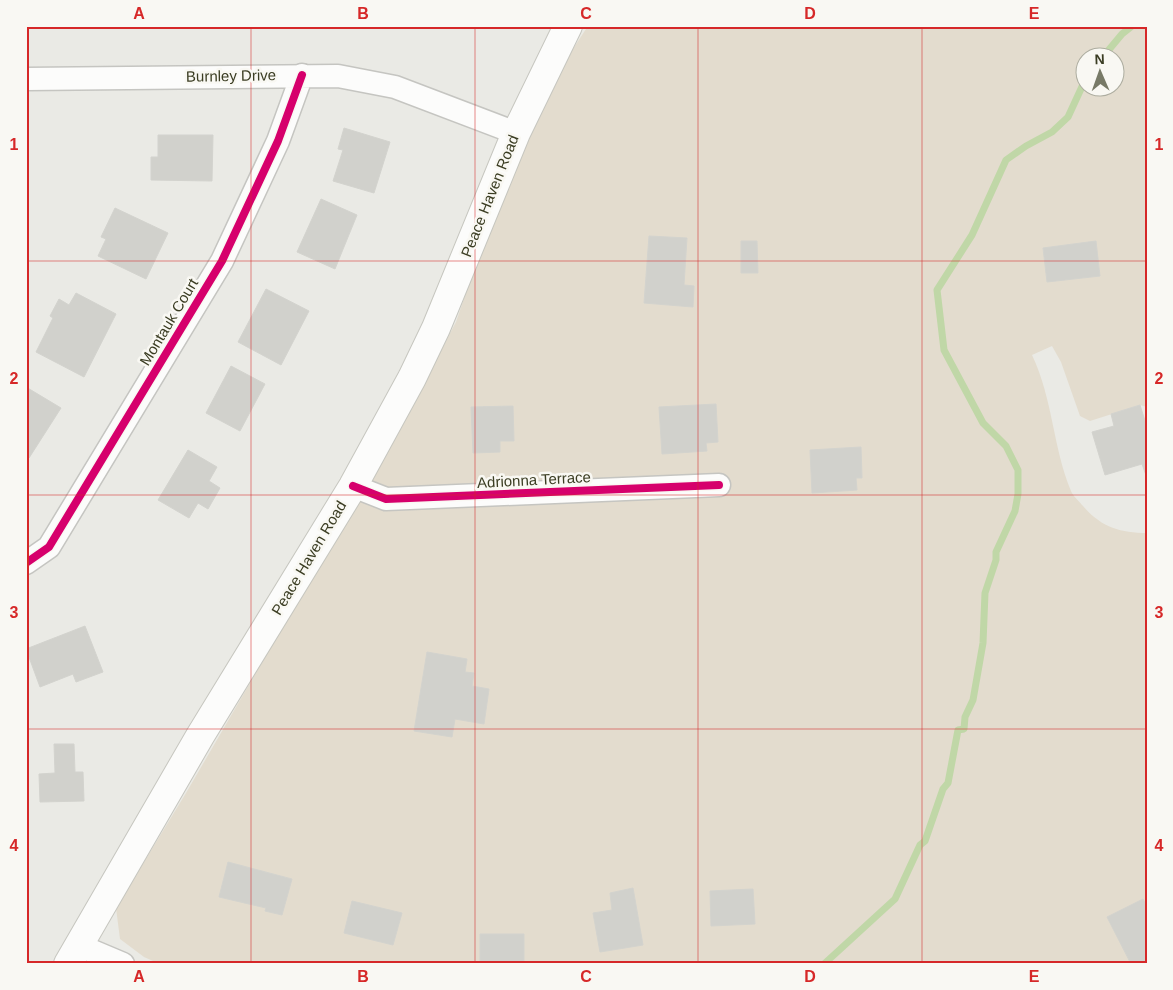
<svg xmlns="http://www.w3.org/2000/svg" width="1173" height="990" font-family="Arial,sans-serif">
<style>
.green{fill:#e3dcce;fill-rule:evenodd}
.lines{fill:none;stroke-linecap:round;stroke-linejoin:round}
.stream{stroke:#c0d7a7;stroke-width:7}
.building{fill:#d1d1cc;stroke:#d3d3ce}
.minor-casing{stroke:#c5c5c1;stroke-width:25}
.secondary-casing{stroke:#c6c6bf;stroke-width:30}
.minor{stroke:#fcfcfb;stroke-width:22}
.secondary{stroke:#fcfcfb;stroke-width:28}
.cycleway-casing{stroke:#f9f8f3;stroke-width:11}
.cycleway{stroke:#d6006c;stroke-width:8}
.grid{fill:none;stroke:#d62828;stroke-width:1;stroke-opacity:0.55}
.labels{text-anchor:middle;stroke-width:5;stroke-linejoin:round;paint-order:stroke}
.street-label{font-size:15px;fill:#3b3d23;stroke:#f9f8f3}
.neatline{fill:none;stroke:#d62828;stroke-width:2}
.grid-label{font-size:16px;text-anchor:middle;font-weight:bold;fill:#d62828}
</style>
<rect width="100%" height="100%" fill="#eaeae5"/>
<path class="green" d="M588 26H1147V407L1140 405 1090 421 1080 416 1061 362 1052 346 1032 355C1053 399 1053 448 1071 491 1073 496 1079 501 1083 506 1101 527 1120 533 1147 533V964H160L144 957 120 939 116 908 186 793 408 412 456 322 469 284 539 111 559 70ZM1086 58H1116V88H1086Z"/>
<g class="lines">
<path class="stream" d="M1102 58 1122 34 1132 26
M824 964 895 899 920 845 925 841 943 789 948 783 958 730 964 729 965 717 973 700 983 643 985 593 996 560V552L1015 511 1018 494V470L1006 446 983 423 944 350 937 290 972 235 1006 160 1026 146 1052 132 1068 117 1086 78"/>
</g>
<path class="building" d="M344 128 390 142 374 193 333 181 343 150 338 149Z
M158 135H213L212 181 151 180V157H158Z
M321 199 357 215 335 269 297 252Z
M115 208 168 233 146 279 98 256 106 239 101 237Z
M649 236 687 238 684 285 694 286 693 307 644 303Z
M741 241H757L758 273H741Z
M1096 241 1100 276 1047 282 1043 248Z
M266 289 309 311 281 365 238 342Z
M76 293 116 314 84 377 36 352 53 318 50 316 59 299 69 305Z
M231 366 265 384 240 431 206 413Z
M26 387 61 408 29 458 26 456Z
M716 404 718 442 706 443 707 451 662 454 659 407Z
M1140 405 1147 427V478L1142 464 1105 475 1092 432 1114 426 1111 414Z
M513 406 514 441H500V452L473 453 471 407Z
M861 447 862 478H856L857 490 812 493 810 450Z
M188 450 217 467 209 481 220 488 208 509 198 503 189 518 158 500Z
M85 626 103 672 76 682 73 674 40 687 26 649Z
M427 652 467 659 465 672 474 673 472 686 489 689 484 724 455 719 452 737 414 731Z
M54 744H74L75 772H83L84 801 40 802 39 774 55 773Z
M228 862 292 879 282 915 265 911 266 908 219 897Z
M633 888 643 945 600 952 593 913 612 910 610 893Z
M753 889 755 924 711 926 710 891Z
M1143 899 1147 906V961L1141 964H1131L1107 917Z
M352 901 402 913 393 945 344 933Z
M480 934H524V964H480Z"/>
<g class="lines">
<defs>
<path id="minor" d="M26 79 338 76 395 87 516 133
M353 486 386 499 719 485
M26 563 49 547 222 261 278 141 302 75
M78 945 123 964"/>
<path id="secondary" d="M68 964 200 736 353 486 412 378 436 328 516 133 568 26"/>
</defs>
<use href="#minor" class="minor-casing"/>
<use href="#secondary" class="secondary-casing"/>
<use href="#minor" class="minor"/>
<use href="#secondary" class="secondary"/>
<defs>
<path id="cycleway" d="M353 486 386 499 719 485
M26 563 49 547 222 261 278 141 302 75"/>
</defs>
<use href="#cycleway" class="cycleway-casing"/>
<use href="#cycleway" class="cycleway"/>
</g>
<path class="grid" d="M251 26V964M475 26V964M698 26V964M922 26V964M26 261H1147M26 495H1147M26 729H1147"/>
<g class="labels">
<g class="street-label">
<text transform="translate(231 76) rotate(-1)" y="5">Burnley Drive</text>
<text transform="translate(490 196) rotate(-68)" y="5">Peace Haven Road</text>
<text transform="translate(169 322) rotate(-59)" y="5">Montauk Court</text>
<text transform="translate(534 480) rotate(-3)" y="5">Adrionna Terrace</text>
<text transform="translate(309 558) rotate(-59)" y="5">Peace Haven Road</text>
</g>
</g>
<rect width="1173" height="990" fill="none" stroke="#f9f8f3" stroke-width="55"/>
<g transform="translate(1100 72) rotate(358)"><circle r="24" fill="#f9f8f3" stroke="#adada0"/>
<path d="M0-4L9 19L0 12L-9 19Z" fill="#787a67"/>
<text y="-8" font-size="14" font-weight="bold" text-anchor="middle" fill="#3b3d23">N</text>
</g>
<rect x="28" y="28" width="1118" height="934" class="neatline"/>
<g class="grid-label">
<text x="139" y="19">A</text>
<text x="363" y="19">B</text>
<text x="586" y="19">C</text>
<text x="810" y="19">D</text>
<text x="1034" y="19">E</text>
<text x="14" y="150">1</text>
<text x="1159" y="150">1</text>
<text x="14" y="384">2</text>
<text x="1159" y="384">2</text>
<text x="14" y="618">3</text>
<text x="1159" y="618">3</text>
<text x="14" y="851">4</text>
<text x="1159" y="851">4</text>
<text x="139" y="982">A</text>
<text x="363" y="982">B</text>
<text x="586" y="982">C</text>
<text x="810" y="982">D</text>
<text x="1034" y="982">E</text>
</g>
</svg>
